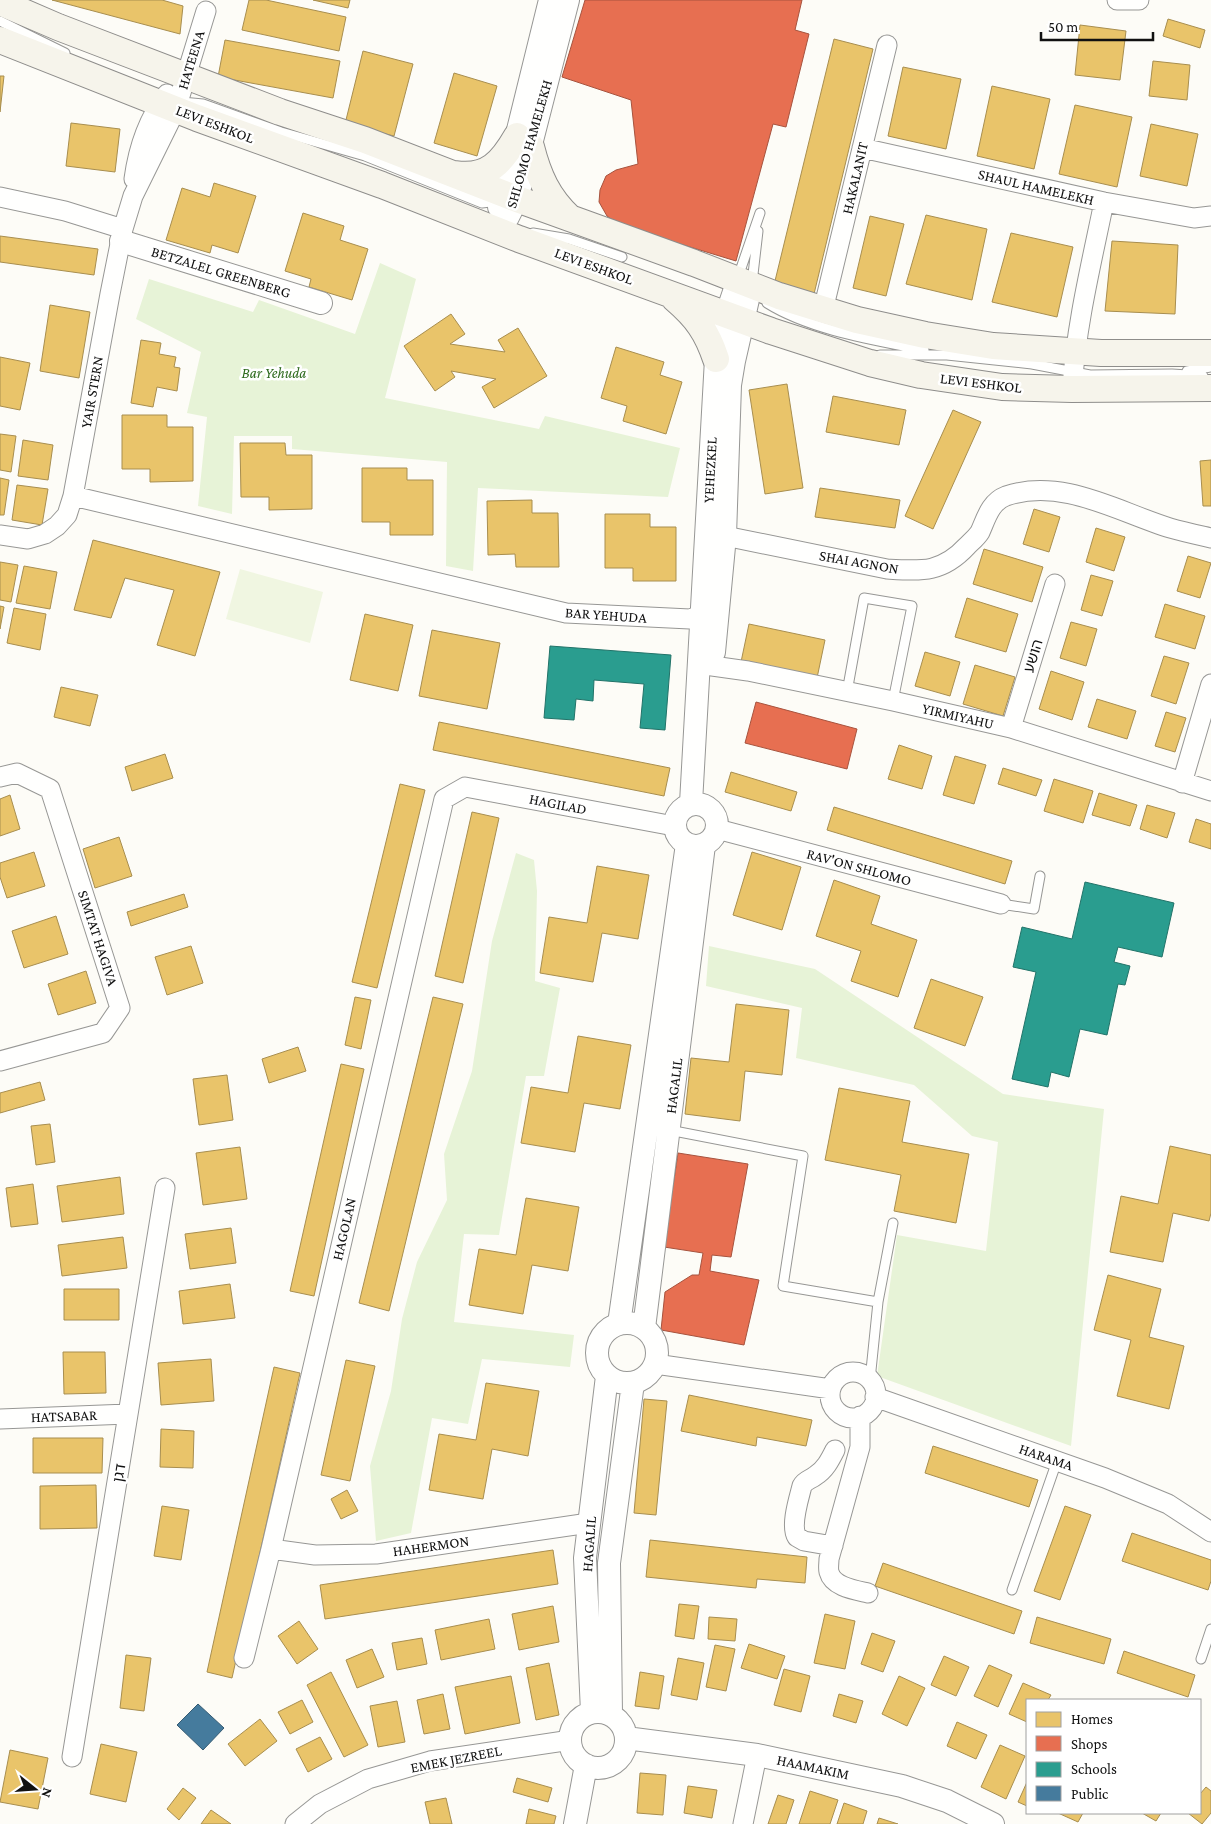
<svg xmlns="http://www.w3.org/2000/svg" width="1211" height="1824" font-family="'Crimson Pro','Noto Sans Hebrew',serif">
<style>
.park{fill:#e7f3d7}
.pitch{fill:#f0f6e1}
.homes{fill:#e9c46a;stroke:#a88e4f}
.shops{fill:#e76f51;stroke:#a7533e}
.schools{fill:#2a9d8f;stroke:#227369}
.public{fill:#457b9d;stroke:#355b73}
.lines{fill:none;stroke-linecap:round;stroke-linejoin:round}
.service-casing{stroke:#979795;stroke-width:11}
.minor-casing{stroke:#979795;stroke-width:21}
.tertiary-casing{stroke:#979795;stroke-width:24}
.secondary-casing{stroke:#8e8d8b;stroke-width:28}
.service{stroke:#fffffe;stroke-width:9}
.minor{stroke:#fffffe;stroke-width:19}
.tertiary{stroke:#fffffe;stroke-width:22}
.secondary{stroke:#f6f4eb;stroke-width:26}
.labels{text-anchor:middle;stroke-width:5;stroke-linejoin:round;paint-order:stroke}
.street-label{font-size:15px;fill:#111;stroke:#fff}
.park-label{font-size:15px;font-style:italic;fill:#2f6b1f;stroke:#fff}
</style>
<rect width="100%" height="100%" fill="#fdfcf7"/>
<path class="park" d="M380 263 416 279 385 398 539 429 545 416 680 448 668 497 478 488 473 571 446 566 447 462 292 449V436H234L232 514 198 506 207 417 187 413 201 352 136 319 149 279 253 312 259 300 355 334Z
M516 853 534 860 537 891 535 981 560 988 544 1076H526L499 1235 464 1234 454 1322 574 1335 570 1367 482 1359 468 1424 432 1418 411 1533 376 1541 370 1466 391 1391 402 1319 417 1262 447 1200 444 1154 472 1071 492 941Z
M709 946 815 969 1003 1094 1104 1109 1071 1446 877 1376 897 1235 986 1251 998 1142 972 1136 914 1085 796 1058 802 1008 706 986Z"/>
<path class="pitch" d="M240 569 323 592 310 643 226 619Z"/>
<path class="homes" d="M52 0H162L183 6 180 34Z
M249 0H266L346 17 339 51 242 30Z
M313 0H350L348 8Z
M1168 19 1205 30 1200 48 1163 36Z
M1080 25 1126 31 1120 80 1075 75Z
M834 39 873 49 814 294 774 285Z
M225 40 340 61 333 98 218 77Z
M363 51 413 64 394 136 345 124Z
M1153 61 1190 65 1187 100 1149 96Z
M903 67 961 79 946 149 888 136Z
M454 73 497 86 477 156 434 143Z
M0 76H4L0 112Z
M992 86 1050 99 1034 169 977 156Z
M1075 105 1132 117 1117 187 1059 174Z
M71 123 120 129 115 172 66 166Z
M1151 124 1198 134 1187 186 1140 176Z
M214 183 256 196 238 253 212 245 210 253 166 240 182 188 210 197Z
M303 213 344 226 340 240 368 249 352 300 309 287 311 279 285 271Z
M926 215 987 229 972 300 906 284Z
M870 216 904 224 886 296 853 288Z
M1011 233 1073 247 1057 317 992 302Z
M0 236 98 249 94 275 0 262Z
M1112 241 1178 245 1175 314 1105 311Z
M50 305 90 312 79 378 40 371Z
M451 314 465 334 450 344 505 352 498 340 518 328 547 376 494 408 482 387 496 379 451 371 455 377 435 391 404 346Z
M141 340 161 343 159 354 176 357 174 367 180 368 177 391 157 387 153 407 131 403Z
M616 347 664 362 660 375 682 382 666 434 623 421 627 406 601 398Z
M0 357 30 363 20 410 0 406Z
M787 384 803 488 765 494 749 390Z
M833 396 906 410 899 445 826 432Z
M953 410 981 422 933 529 905 516Z
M122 415H167V427H193V481L150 482V469H122Z
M0 434 16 436 11 472 0 470Z
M23 440 53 445 48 480 18 476Z
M240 443H285L286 455H312V509L269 510V497H241Z
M1211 460V506H1203L1200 461Z
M362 468H407V480H433V535H390V522H362Z
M0 478 9 480 4 515H0Z
M17 485 48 489 42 525 12 520Z
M820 488 900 500 895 528 815 517Z
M532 500V513H558L559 567H516L515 554 488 555 487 501Z
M1034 509 1060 517 1049 552 1023 544Z
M605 514H650V527H676V581H633V568H605Z
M1096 528 1125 537 1114 571 1086 562Z
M93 540 220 572 195 656 157 645 174 590 125 578 111 618 74 610Z
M984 549 1043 567 1032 602 973 584Z
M1188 556 1211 563 1200 598 1177 591Z
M0 562 18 565 11 602 0 600Z
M24 566 57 572 50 609 16 603Z
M1091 575 1113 581 1102 616 1081 610Z
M967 598 1018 614 1006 652 955 637Z
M1165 604 1205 616 1195 649 1155 637Z
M0 606 4 607 0 629Z
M14 608 46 614 40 650 7 643Z
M365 614 413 625 398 691 350 680Z
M1071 622 1097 629 1086 666 1060 658Z
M749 624 825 640 817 678 741 662Z
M432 630 500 643 487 709 419 696Z
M925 652 960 662 950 696 915 686Z
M1164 656 1189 663 1176 704 1151 696Z
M975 665 1015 677 1003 716 963 704Z
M1051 671 1084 682 1072 720 1039 709Z
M61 687 98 695 90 726 54 717Z
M1097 699 1136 711 1127 739 1088 727Z
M1166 712 1186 718 1175 752 1155 746Z
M439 722 670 768 664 796 433 750Z
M899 745 932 756 922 789 888 779Z
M165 754 173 778 132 791 125 767Z
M955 756 986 765 974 804 943 795Z
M1003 768 1042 780 1036 796 998 784Z
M731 772 797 792 791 811 725 792Z
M1054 779 1093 791 1083 823 1044 811Z
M400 784 425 790 377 988 352 982Z
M1099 793 1137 805 1130 826 1092 815Z
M10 795 20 829 0 836V799Z
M1147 805 1175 813 1167 838 1140 829Z
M834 807 1012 861 1005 884 827 830Z
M472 812 499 818 463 983 435 976Z
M1196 819 1211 824V849L1189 842Z
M119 837 132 876 95 888 83 849Z
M34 852 45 886 7 898 0 877V863Z
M752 852 801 867 782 930 733 915Z
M597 866 649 875 638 939 602 933 593 982 540 973 549 917 587 923Z
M834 880 880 896 871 924 917 940 898 997 851 981 861 951 816 936Z
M184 894 188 907 131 926 127 912Z
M56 916 68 954 24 968 12 931Z
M191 946 203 983 167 995 155 957Z
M86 971 96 1003 58 1015 48 984Z
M931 979 983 997 965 1046 914 1028Z
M355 997 371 1000 361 1049 345 1045Z
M433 997 463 1004 389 1311 359 1303Z
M736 1004 789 1010 782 1075 745 1071 740 1121 685 1114 691 1058 729 1062Z
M578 1036 631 1045 620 1109 584 1103 575 1152 521 1143 531 1087 568 1093Z
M298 1047 306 1071 269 1083 262 1059Z
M341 1064 364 1069 314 1296 290 1291Z
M227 1075 233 1120 199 1125 193 1079Z
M40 1082 45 1100 0 1113V1093Z
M839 1088 910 1101 902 1142 969 1154 956 1223 894 1211 901 1175 825 1160Z
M50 1124 55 1162 36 1165 31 1126Z
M1170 1146 1211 1155V1213L1209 1221 1173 1213 1163 1262 1110 1252 1121 1196 1158 1204Z
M240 1147 247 1199 203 1205 196 1153Z
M120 1177 124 1214 62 1222 57 1186Z
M33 1184 38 1224 11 1227 6 1188Z
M526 1198 579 1207 568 1271 532 1265 523 1314 469 1305 479 1249 516 1255Z
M231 1228 236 1263 190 1269 185 1234Z
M123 1237 127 1268 62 1276 58 1245Z
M1108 1275 1161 1289 1149 1337 1184 1346 1169 1409 1117 1396 1131 1340 1094 1330Z
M230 1284 235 1318 183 1324 179 1291Z
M64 1289H119V1320H64Z
M63 1352H105L106 1393 64 1394Z
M211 1359 214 1401 161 1405 158 1363Z
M346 1360 375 1366 350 1481 321 1475Z
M274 1367 300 1373 232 1678 207 1672Z
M486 1383 539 1391 528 1456 492 1449 483 1499 429 1490 439 1434 476 1440Z
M689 1395 812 1420 806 1446 757 1437 756 1446 681 1431Z
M644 1399 667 1401 656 1515 634 1513Z
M161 1429 194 1431 193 1468 160 1467Z
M33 1438H103L102 1473H33Z
M933 1446 1038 1480 1029 1507 925 1473Z
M96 1485 97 1528 40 1529V1486Z
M347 1490 358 1511 341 1519 331 1499Z
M162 1506 189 1510 181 1560 154 1556Z
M1065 1506 1091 1515 1060 1600 1034 1591Z
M1132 1533 1211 1560V1581L1208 1590 1122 1561Z
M650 1540 807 1557 805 1583 757 1579 756 1588 646 1577Z
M553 1550 558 1584 325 1619 320 1585Z
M883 1563 1022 1611 1014 1634 875 1586Z
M679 1604 699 1606 694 1639 675 1636Z
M553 1606 559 1642 519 1650 512 1614Z
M825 1614 855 1621 845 1669 814 1663Z
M709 1617 737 1619 735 1641 708 1639Z
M1037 1617 1111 1639 1104 1664 1030 1643Z
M489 1619 495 1649 441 1660 435 1630Z
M299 1621 318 1649 297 1664 278 1636Z
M872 1633 895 1641 883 1672 861 1664Z
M422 1638 427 1664 397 1670 392 1643Z
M749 1644 785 1656 777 1679 741 1668Z
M715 1645 735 1649 726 1691 706 1687Z
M372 1649 384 1677 357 1688 346 1660Z
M1124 1651 1195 1675 1188 1697 1117 1673Z
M126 1655 151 1658 144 1711 120 1708Z
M944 1656 969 1667 956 1696 931 1685Z
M678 1658 704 1663 697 1700 671 1695Z
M549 1663 559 1715 536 1720 526 1668Z
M989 1665 1012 1675 998 1707 974 1696Z
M784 1669 810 1676 801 1712 774 1705Z
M331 1672 368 1745 344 1757 307 1685Z
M640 1672 664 1676 659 1709 635 1706Z
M511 1676 520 1723 465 1734 455 1687Z
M899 1676 925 1688 907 1726 882 1714Z
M1023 1683 1051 1695 1048 1700H1027V1722L1009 1714Z
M443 1694 450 1729 424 1734 417 1700Z
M839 1694 863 1701 856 1723 833 1716Z
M302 1700 313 1722 290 1734 278 1712Z
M397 1701 405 1742 378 1747 370 1706Z
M260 1719 277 1741 245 1766 228 1744Z
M957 1722 987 1735 976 1759 947 1746Z
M320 1737 332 1759 308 1772 296 1749Z
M101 1744 137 1752 126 1802 90 1794Z
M1000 1745 1025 1756 1006 1799 981 1787Z
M10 1750 48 1758 38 1809 0 1802Z
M640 1773 666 1775 663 1815 637 1813Z
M517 1778 552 1788 548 1802 513 1792Z
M1027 1782V1806L1018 1802Z
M688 1786 717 1790 712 1818 684 1813Z
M1206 1787 1211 1791V1813L1202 1824 1188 1813H1200V1794Z
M183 1788 196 1798 179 1820 167 1809Z
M810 1791 838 1800 830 1824H799Z
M778 1795 794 1800 786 1824H768Z
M446 1798 452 1824H430L425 1802Z
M844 1803 867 1811 863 1824H837Z
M529 1809 556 1816 554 1824H526Z
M211 1810 231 1824H201Z
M1058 1813H1083L1078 1822Z
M1142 1813H1161L1156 1821Z
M879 1818 898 1824H877Z"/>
<path class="shops" d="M585 0H802L795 30 809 34 786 127 773 124 736 261 621 226 607 216 599 202 600 190 606 176 616 170 638 164 631 100 562 77Z
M756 702 857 729 847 769 745 743Z
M678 1153 748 1164 731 1257 712 1255 710 1271 759 1280 744 1345 661 1330 665 1292 692 1275H699L703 1253 664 1247Z"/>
<path class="schools" d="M550 646 671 655 665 730 640 728 644 684 594 680 593 701 576 699 574 720 544 718Z
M1085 882 1174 903 1162 957 1118 947 1114 962 1130 966 1125 985 1118 984 1107 1035 1080 1029 1069 1077 1051 1072 1048 1087 1012 1079 1036 972 1013 967 1022 927 1072 939Z"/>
<path class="public" d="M198 1704 224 1728 203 1750 177 1725Z"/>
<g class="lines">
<defs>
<path id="service" d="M0 21 65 53
M182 102 203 104 281 132 365 156 482 203 499 201
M533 233 569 239 622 257
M738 277 760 213
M752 283 758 231
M767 303C810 330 874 340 924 350
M880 355H947L1032 364 1090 375 1172 374 1203 376
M1187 371 1211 367
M847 692 864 598 912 606 893 701
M1001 904 1034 909 1040 876
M669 1130 803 1156 783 1286 878 1302 870 1380
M878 1302 893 1223
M1012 1590 1057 1461
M1201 1659 1211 1629"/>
<path id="minor" d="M1117 0H1139
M862 148 1104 202 1194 218 1211 216
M134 179C138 149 148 119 167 94
M0 197 65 211 123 229
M826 310 825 302 887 45
M1072 389C1076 326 1091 265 1104 202
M73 496 566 613 690 619 701 615
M0 535 28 539 45 534 57 526 67 515 73 496 110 294 123 229 133 196 176 109 206 11
M712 535 725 536 887 569C922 571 942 573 967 546 971 542 977 537 980 532 986 519 990 502 1006 496 1062 477 1118 512 1170 528 1184 532 1198 535 1211 538
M698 664 748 671 893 701 1011 728 1211 791
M1011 728 1055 584
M0 777 17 773 50 789 120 1008 103 1033 0 1061
M1182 783 1211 684
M717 829 1001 904
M655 1364 831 1389
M830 1395a23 23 0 1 1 46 0a23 23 0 1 1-46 0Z
M875 1397 1105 1478 1168 1504 1211 1532
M860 1416V1447L829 1559C829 1563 828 1568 829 1572 833 1587 855 1590 868 1593
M0 1419 128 1414
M833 1546 804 1541 797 1537C790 1526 799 1498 802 1486 805 1480 810 1480 815 1476 825 1470 830 1460 835 1450
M271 1549 315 1555 376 1554 589 1523
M244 1658 271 1549 444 799 465 787 674 826
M72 1757 165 1188
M295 1824 320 1804 368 1779 430 1761 571 1740
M743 1824 757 1755"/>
<path id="tertiary" d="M499 207 550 0
M498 230 508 217 517 199 568 0
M121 241 321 303
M714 652 725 536 730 385 734 361 751 286
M691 803 716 359 721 330 738 280
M675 825a21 21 0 1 1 42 0a21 21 0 1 1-42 0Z
M597 1353a30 30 0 1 1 60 0a30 30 0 1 1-60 0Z
M619 1324 687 844
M644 1328 704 845
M592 1712 585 1558 607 1376
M570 1740a28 28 0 1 1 56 0a28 28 0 1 1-56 0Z
M611 1714 609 1563 633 1383
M626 1738 757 1755 902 1786 947 1801 993 1824
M575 1824 586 1765"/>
<path id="secondary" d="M0 2 58 27 280 112 365 140 517 199 694 263 779 296 857 320 925 335 993 346 1101 353H1211
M0 40 197 118 382 185 519 239 771 331 870 363 921 375 1002 387 1072 389 1211 388
M531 147C538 175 548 198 570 218
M455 174C488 179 502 162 517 136
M675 299C697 318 707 332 716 359"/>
</defs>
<use href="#service" class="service-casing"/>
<use href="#minor" class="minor-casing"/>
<use href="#tertiary" class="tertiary-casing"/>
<use href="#secondary" class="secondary-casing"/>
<use href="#service" class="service"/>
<use href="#minor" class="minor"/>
<use href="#tertiary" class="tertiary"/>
<use href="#secondary" class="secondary"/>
</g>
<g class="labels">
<g class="street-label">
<text transform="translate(191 60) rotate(-73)" y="5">HATEENA</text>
<text transform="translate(215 124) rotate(21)" y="5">LEVI ESHKOL</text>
<text transform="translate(529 144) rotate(-74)" y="5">SHLOMO HAMELEKH</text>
<text transform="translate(855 178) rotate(-77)" y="5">HAKALANIT</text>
<text transform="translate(1036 187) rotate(13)" y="5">SHAUL HAMELEKH</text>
<text transform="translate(594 266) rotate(20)" y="5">LEVI ESHKOL</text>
<text transform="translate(221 272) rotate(17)" y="5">BETZALEL GREENBERG</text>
<text transform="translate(981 383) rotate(7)" y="5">LEVI ESHKOL</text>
<text transform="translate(92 392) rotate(-80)" y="5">YAIR STERN</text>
<text transform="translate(710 470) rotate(-87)" y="5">YEHEZKEL</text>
<text transform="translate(859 562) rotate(10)" y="5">SHAI AGNON</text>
<text transform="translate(606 615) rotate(4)" y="5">BAR YEHUDA</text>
<text transform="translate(1033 656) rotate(-73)" y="5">הושע</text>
<text transform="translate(958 716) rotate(13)" y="5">YIRMIYAHU</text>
<text transform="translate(558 804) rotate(11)" y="5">HAGILAD</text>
<text transform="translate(859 867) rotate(15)" y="5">RAV'ON SHLOMO</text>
<text transform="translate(98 938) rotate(72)" y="5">SIMTAT HAGIVA</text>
<text transform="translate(674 1086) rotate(-83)" y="5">HAGALIL</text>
<text transform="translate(344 1229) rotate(-77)" y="5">HAGOLAN</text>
<text transform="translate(64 1416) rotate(-2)" y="5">HATSABAR</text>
<text transform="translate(1046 1457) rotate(19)" y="5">HARAMA</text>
<text transform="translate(119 1473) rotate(-81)" y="5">דגן</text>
<text transform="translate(589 1544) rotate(-86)" y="5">HAGALIL</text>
<text transform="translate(431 1546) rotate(-8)" y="5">HAHERMON</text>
<text transform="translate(456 1759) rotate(-11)" y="5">EMEK JEZREEL</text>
<text transform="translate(813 1767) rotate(12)" y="5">HAAMAKIM</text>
</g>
<g class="park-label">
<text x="274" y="378">Bar Yehuda</text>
</g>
</g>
<rect x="1026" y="1699" width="175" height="115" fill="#ffffff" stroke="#a0a0a0"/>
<rect x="1036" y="1712" width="25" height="15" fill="#e9c46a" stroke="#a0a0a0"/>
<text x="1071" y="1724" font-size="15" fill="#111111">Homes</text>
<rect x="1036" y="1736" width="25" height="15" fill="#e76f51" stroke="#a0a0a0"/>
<text x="1071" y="1749" font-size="15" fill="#111111">Shops</text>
<rect x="1036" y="1762" width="25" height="15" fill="#2a9d8f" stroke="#a0a0a0"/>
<text x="1071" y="1774" font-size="15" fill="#111111">Schools</text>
<rect x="1036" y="1786" width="25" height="15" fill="#457b9d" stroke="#a0a0a0"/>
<text x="1071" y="1799" font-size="15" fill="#111111">Public</text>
<g transform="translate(35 1789) rotate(107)" stroke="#ffffff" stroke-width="4" paint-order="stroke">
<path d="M0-4L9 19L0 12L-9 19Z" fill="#111111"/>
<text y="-8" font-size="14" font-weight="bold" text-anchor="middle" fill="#111111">N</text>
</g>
<path d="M1041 32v8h112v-8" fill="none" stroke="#111111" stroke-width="2.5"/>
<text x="1048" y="32" font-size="15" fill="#111111" stroke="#ffffff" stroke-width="4" paint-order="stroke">50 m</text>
</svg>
